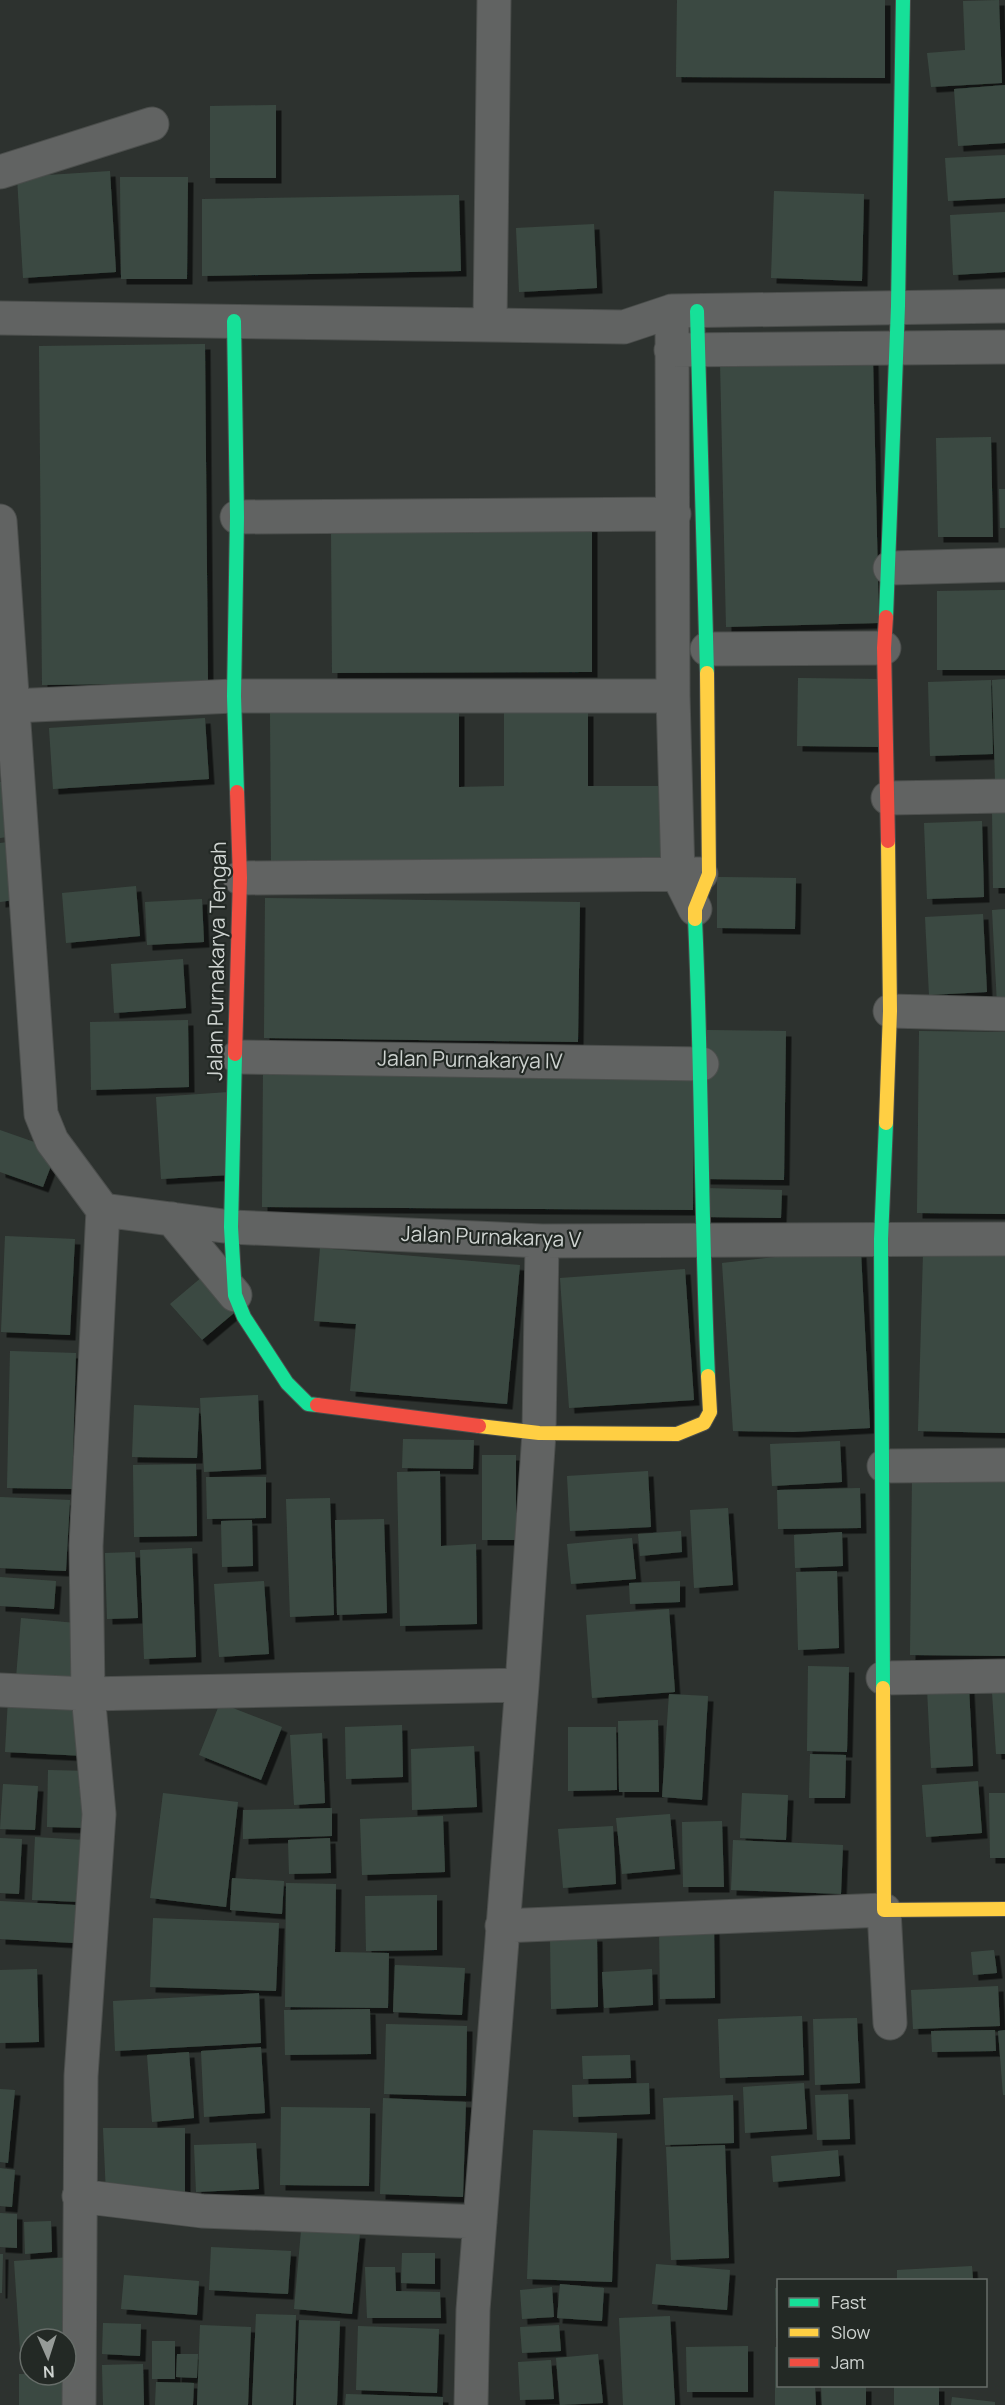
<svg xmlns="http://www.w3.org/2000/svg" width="1005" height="2405" font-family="Manrope,sans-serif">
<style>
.building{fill:#3b4a42;filter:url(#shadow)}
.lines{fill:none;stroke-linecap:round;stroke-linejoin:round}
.street-casing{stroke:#4b4e4c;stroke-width:35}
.fast-casing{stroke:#4b4e4c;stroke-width:16}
.slow-casing{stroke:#4b4e4c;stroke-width:16}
.jam-casing{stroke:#4b4e4c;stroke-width:16}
.street{stroke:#616362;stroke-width:33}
.fast{stroke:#16e098;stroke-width:14}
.slow{stroke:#ffcf43;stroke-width:14}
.jam{stroke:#f24e42;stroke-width:14}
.labels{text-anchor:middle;stroke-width:4.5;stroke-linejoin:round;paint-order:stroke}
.street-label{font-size:21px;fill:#ced3d0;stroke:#232925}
</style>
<defs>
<filter id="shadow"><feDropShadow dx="5.5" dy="5.5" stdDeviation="0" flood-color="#0009"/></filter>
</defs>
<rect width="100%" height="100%" fill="#2d322f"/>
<path class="building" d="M677 0H885V78L676 77Z
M999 0 1002 83 931 87 927 53 965 50 963 1Z
M1005 85V143L958 146 954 89Z
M276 105V178H210V106Z
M1005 155V198L948 201 945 158Z
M110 171 116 272 23 278 17 177Z
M120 177H188L187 279H121Z
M774 191 864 194 862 281 771 278Z
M459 195 461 271 202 276V199Z
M1005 212V272L953 275 950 215Z
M594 224 597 288 519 292 516 228Z
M205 344 208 683 42 685 39 346Z
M873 358 879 623 726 627 720 361Z
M991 437 993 537H938L936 438Z
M999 489H1005V528H1000Z
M592 525V672L332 673 331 526Z
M1005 590V670H937V591Z
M798 678 881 679 880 747 797 746Z
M1005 679V780H995L992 680Z
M991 680 993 754 930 756 928 682Z
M270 711H459V787L504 786V711H588V786H672V863L271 864Z
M205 718 209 779 53 789 49 728Z
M8 781 15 836 0 838V782Z
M992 807H1005V888H993Z
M982 821 984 897 927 899 924 823Z
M8 842 14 900 0 902V843Z
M717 877 796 878 795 929 717 928Z
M136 886 140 936 66 943 62 893Z
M265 898 580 902 578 1042 264 1038Z
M202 899 204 942 147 945 145 902Z
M1005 909V1003L997 1004 992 910Z
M983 914 987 992 929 995 925 917Z
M183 959 186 1008 114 1013 111 964Z
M188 1020 189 1087 91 1090 90 1022Z
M707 1030 786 1031 784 1180 705 1179Z
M919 1031 1005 1032V1214L917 1213Z
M263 1070 694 1073 693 1210 262 1207Z
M229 1092 230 1175 161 1179 156 1097Z
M0 1130 57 1150 43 1187 0 1172Z
M704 1188 782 1190 781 1218 703 1217Z
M5 1236 75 1239 70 1335 1 1332Z
M320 1248 520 1265 507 1404 350 1391 356 1324 314 1321Z
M861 1252 870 1428 793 1432 733 1431 722 1263 784 1256Z
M923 1254 1005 1256V1433L918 1431Z
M685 1269 694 1400 569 1408 560 1278Z
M202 1277 234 1313 202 1340 170 1304Z
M10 1351 76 1353 72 1489 7 1488Z
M258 1395 261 1469 204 1472 200 1398Z
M134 1405 199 1408 197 1458 132 1457Z
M403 1439 474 1440 473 1469 402 1468Z
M840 1441 842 1482 772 1486 770 1444Z
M482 1455H516V1540H482Z
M196 1464 197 1536 134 1537 133 1465Z
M440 1471 441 1546 476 1544 477 1624 400 1626 397 1472Z
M648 1471 651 1527 570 1531 567 1476Z
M206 1477H266V1518L207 1519Z
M912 1478H1005V1656L910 1655Z
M860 1488 861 1528 778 1529 777 1490Z
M0 1497 70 1500 66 1571 0 1568Z
M330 1498 334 1615 290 1617 286 1499Z
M728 1508 733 1585 694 1588 690 1510Z
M384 1519 387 1613 337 1615 335 1520Z
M252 1520 253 1566 222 1567 221 1521Z
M681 1531 682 1552 640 1556 638 1534Z
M842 1532 843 1566 795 1568 794 1535Z
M632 1538 636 1579 571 1584 567 1544Z
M192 1548 196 1657 144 1659 140 1550Z
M135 1552 138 1618 107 1619 105 1553Z
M837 1571 839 1648 798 1650 796 1572Z
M0 1577 56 1581 54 1609 0 1606Z
M264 1581 269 1654 219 1657 214 1584Z
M680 1581V1602L630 1604 629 1583Z
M669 1609 675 1692 592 1698 586 1615Z
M21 1618 76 1623 70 1683 16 1678Z
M808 1666 849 1667 847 1752 807 1751Z
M969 1687 973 1766 931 1768 927 1689Z
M1005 1691V1754H996L992 1692Z
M669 1694 708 1696 702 1800 662 1797Z
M8 1699 88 1703 85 1756 5 1752Z
M220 1703 282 1727 261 1780 199 1755Z
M658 1720 659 1792H619L618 1721Z
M402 1725 403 1777 346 1779 345 1727Z
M568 1727H616L617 1790 568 1791Z
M322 1733 325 1803 294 1805 290 1735Z
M474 1746 477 1807 412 1810 411 1749Z
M810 1754 846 1755 845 1798H809Z
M48 1770 90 1771V1828L47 1827Z
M978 1781 982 1833 926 1837 922 1785Z
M3 1784 38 1786 35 1830 0 1829Z
M163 1793 238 1802 226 1907 150 1898Z
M742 1793 788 1795 786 1840 740 1838Z
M989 1793H1005V1858H990Z
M332 1808V1836L243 1839V1810Z
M670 1814 675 1869 622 1874 616 1818Z
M443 1816 445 1872 362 1875 360 1819Z
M722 1821 724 1887H683L682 1822Z
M613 1826 616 1884 563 1888 558 1829Z
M35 1837 84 1840 81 1902 32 1900Z
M0 1838 22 1839 19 1894 0 1893Z
M330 1838 331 1873 289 1874 288 1840Z
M733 1840 843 1845 841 1894 731 1890Z
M232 1878 284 1881 282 1914 230 1910Z
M286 1883 336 1884 335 1952 389 1953 388 2008 285 2007Z
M437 1895V1950L366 1951 365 1896Z
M0 1901 76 1905 74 1943 0 1939Z
M153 1918 279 1923 276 1991 150 1987Z
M714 1924 715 1998 660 1999 659 1925Z
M550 1936H597L598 2007 551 2009Z
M994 1950 997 1973 973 1975 971 1952Z
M395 1965 465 1968 462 2015 393 2012Z
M37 1969 39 2042 0 2043V1970Z
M652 1969 653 2005 604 2008 602 1972Z
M998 1986 1000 2026 913 2029 911 1990Z
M259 1993 261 2043 115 2051 113 2001Z
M370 2009 371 2054 285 2055 284 2010Z
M802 2016 804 2075 720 2078 718 2019Z
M857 2018 860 2083 815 2085 813 2019Z
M386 2024 467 2026 466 2096 384 2094Z
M995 2030 996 2051 932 2052 931 2031Z
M1005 2030V2095H1003L998 2031Z
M261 2047 265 2113 204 2117 201 2051Z
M189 2052 194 2118 152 2122 147 2055Z
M630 2055 631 2078 583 2079 582 2056Z
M649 2083 650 2114 573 2117 572 2085Z
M804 2083 807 2129 745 2133 743 2087Z
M0 2089 15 2090 8 2163 0 2162Z
M848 2094 850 2139 817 2140 815 2095Z
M733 2095 734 2143 665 2145 663 2098Z
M383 2098 466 2102 463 2197 380 2194Z
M281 2107 370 2108 369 2186 280 2185Z
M103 2128H185V2202L106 2194Z
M533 2130 617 2133 612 2282 527 2279Z
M256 2143 259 2189 196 2192 194 2145Z
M725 2145 729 2258 671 2260 666 2147Z
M838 2150 840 2176 773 2182 771 2156Z
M0 2168 15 2170 12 2207 0 2206Z
M0 2213 17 2214V2248L0 2247Z
M51 2221 52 2252 25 2254 24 2222Z
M301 2231 360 2233 352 2314 294 2309Z
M211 2247 291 2251 288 2294 209 2290Z
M402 2253H435V2284L401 2283Z
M0 2254H3L2 2293H0Z
M71 2257 66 2339H30V2364L21 2365 14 2261Z
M656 2264 730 2270 727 2310 652 2304Z
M972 2266 973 2280H897V2270Z
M365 2267H395L396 2291 440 2292 441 2318H367Z
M124 2275 199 2281 197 2315 121 2309Z
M560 2284 604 2288 602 2321 557 2318Z
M552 2287 554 2317 522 2319 520 2290Z
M775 2288H778V2338H776Z
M256 2314 296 2315 293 2405H252Z
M670 2316 675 2405H623L619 2318Z
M299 2320 340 2321 337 2405H296Z
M103 2323 141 2324 140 2356 102 2354Z
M200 2325 251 2327 248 2405H197Z
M559 2325 561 2351 522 2353 520 2327Z
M358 2326 439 2329 437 2393 356 2390Z
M152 2341H175V2379H152Z
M748 2346V2392H687L686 2347Z
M775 2347H778V2386H815L816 2405H775Z
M177 2354H198L197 2378 176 2377Z
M598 2354 603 2403 560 2405 556 2358Z
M551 2360 554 2399 520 2400 518 2362Z
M143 2364 144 2405H103L102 2365Z
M19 2374 73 2375V2405H19Z
M156 2382 194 2383 193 2405H155Z
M821 2386H866V2405H822Z
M894 2386H939V2405H894Z
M346 2394 443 2397V2405H345Z
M952 2397 995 2402V2405H951Z"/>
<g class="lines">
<defs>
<path id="street" d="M0 172 152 124
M672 311 673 696 678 875 695 909
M0 318 624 327 672 311 1005 306
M490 324 494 0
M671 350 1005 347
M237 517 674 514
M0 521 41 1114 52 1141 103 1210 86 1546 88 1694 99 1814 81 2076 79 2405
M890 568 1005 565
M707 649 884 648
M12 706 234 696H673
M888 798 1005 796
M240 878 701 874
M890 1011 1005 1014
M238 1057 702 1064
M103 1210 231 1227 542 1241 1005 1239
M172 1219 235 1295
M884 1466 1005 1465
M883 1678 1005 1676
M0 1690 88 1694 522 1685
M502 1926 884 1910 890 2023
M79 2196 202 2211 480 2222
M471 2405 473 2310 522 1685 539 1433 542 1241"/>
<path id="fast" d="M697 311 707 673
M234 321 237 517 234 696 237 792
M886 617 898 306 903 0
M695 919C702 1072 701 1224 708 1376
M235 1054 231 1227 235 1295 244 1317 287 1383 308 1404 317 1405
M883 1688 881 1239 886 1123"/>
<path id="slow" d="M695 919V909L709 874 707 673
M886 1123 890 1011 888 841
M479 1426 539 1433 677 1434 704 1423 710 1412 708 1376
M883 1688 884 1910 1005 1909"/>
<path id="jam" d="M886 617 884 648 888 841
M235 1054 240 878 237 792
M317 1405 479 1426"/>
</defs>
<use href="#street" class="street-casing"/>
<use href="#fast" class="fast-casing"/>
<use href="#slow" class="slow-casing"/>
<use href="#jam" class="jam-casing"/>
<use href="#street" class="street"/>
<use href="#fast" class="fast"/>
<use href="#slow" class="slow"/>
<use href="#jam" class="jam"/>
</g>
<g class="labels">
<g class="street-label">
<text transform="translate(217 961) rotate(-89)" y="7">Jalan Purnakarya Tengah</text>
<text transform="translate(470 1060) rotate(1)" y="7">Jalan Purnakarya IV</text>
<text transform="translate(491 1237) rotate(2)" y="7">Jalan Purnakarya V</text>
</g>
</g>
<rect x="777" y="2279" width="210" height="108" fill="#232925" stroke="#676d69" stroke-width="1.5"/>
<rect x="789" y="2298" width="30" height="9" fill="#16e098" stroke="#676d69" stroke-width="1.5"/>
<text x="831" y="2309" font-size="18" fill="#ced3d0">Fast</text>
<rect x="789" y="2328" width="30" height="9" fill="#ffcf43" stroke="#676d69" stroke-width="1.5"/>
<text x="831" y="2339" font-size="18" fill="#ced3d0">Slow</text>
<rect x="789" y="2358" width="30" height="9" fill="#f24e42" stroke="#676d69" stroke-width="1.5"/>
<text x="831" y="2369" font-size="18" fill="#ced3d0">Jam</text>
<g transform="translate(48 2357) rotate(177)"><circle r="28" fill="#232925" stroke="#676d69" stroke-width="1.5"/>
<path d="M0-4.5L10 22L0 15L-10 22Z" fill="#969b98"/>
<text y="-9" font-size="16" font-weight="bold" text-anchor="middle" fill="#ced3d0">N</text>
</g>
</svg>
